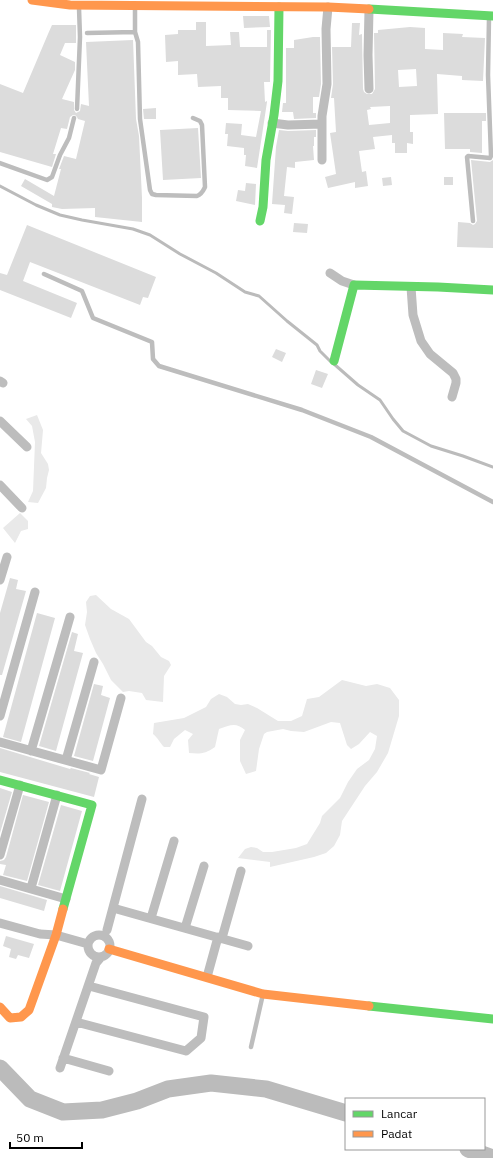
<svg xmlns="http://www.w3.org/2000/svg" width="493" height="1158" font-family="'IBM Plex Sans',sans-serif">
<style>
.green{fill:#e9e9e9}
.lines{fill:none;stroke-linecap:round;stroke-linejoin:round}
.stream{stroke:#bbb;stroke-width:3}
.river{stroke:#bbb;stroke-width:17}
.building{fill:#dcdcdc;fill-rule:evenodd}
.lane{stroke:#bdbdbd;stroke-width:4.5}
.street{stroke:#bdbdbd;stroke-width:9}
.fast{stroke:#63d668;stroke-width:9}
.slow{stroke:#ff974d;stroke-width:9}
</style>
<rect width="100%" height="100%" fill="#fff"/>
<path class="green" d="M37 415 43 430 41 453 48 464 49 470 47 478 46 488 38 503 28 502 33 491 35 442 32 426 26 419Z
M20 513 28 521V529L21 531 15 543 3 528Z
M96 595 111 609 129 619 146 642 152 646 161 657 169 661 171 665 164 676 163 702 146 700 142 693 129 691 123 692 111 680 103 664 96 653 90 639 85 625 87 612 86 602 90 596Z
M342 680 366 686 377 684 390 688 399 700V716L388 753 377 772 365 786 342 821 340 835 334 846 326 853 314 857 270 867V862L238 858 245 849 251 847 257 848 263 852H272L296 848 307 844 320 823 322 816 340 798 348 782 357 769 369 760 375 749 377 736 370 732 359 744 351 749 347 745 340 723 331 722 304 732 291 731 283 729 267 732 264 734 259 749 256 771 246 774 240 761V740L245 730C236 722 230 725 219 729L215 747C205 754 200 754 189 753L188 740 193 734 185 730 174 739 170 747H164C160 743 158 738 153 734L154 723 184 718 206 707 211 699 219 694 227 697 235 704 241 705 248 704 257 708 278 721H291L302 716 307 699 319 697Z"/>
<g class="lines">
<path class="stream" d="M0 186 36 205 60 215 82 220 133 229 150 235 180 254 216 273 245 292 259 296 287 321 317 345 320 351 330 361
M334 364 358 385 380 400 393 419 403 431 431 446 463 456 493 467"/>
<path class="river" d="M0 1068 30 1099 63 1112 102 1110 137 1101 168 1089 211 1083 266 1089 346 1113
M468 1149 493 1158"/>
</g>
<path class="building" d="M243 16H269L270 27 244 28Z
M196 22H206V46L231 45 230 32H239L240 47H267V30H271L270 80V82H264L265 102 267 101V102L257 168 245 166 246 155H244V148L227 146 228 134H225L226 123 242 124 241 135 256 137 261 111 228 110V98H221V86L198 87 197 74 178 75V61L166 62 165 35 178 34V30H196Z
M352 23H360L359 35 362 34 363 89 364 92 367 94H372L375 89 374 33H378V30L410 27 425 28V49L443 50V33L463 34 462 37 485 38 483 81 462 80V76L437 74 438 114 410 115V132H413V144L407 143V153H395V143H392V135L373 137 375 149 359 151 362 172 366 171 368 186 355 188V182L328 188 325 177 336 174 330 133 336 132 334 98H331L333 84 332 47H351ZM416 69 417 86 399 87 398 70ZM390 106V123L369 125 367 110 371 109 370 107Z
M52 25H76V43H65L60 55 75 62V70L62 99 74 102V110L76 113 80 111 81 104 89 106 86 42 133 40 136 119 139 136 142 198V222L95 217V208L62 209 52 207V204L21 186 25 179 54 196 61 169H59L64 156 76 159 85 121 78 119 77 117 75 115H73L70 117 67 129 61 128 53 154H56L52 167 0 152V84L23 93 48 34Z
M313 37H320L321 84 319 97H313V113H316V118L294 119 293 112H282L283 103H286V48H294V40Z
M156 108V119H144L143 109Z
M444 113H486V121H482V153L470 152V149H445Z
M198 128 201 178 163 180 160 130Z
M279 130 288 131 316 130V137H314V146H313L314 160 295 162V168L287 167 284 196 294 197 292 214 284 213 285 205 272 204 276 147Z
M471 160 490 162 493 160V248L457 247 458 222 470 223 473 225 475 224 477 221Z
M391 177 392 185 383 186 382 178Z
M444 177H453V185H444Z
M246 183 256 184 255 205 236 201 238 190 245 191Z
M294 223 308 224 307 233 293 232Z
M27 225 156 277 148 298 143 297 140 305 30 262 23 281 77 303 71 318 0 290V273L7 275Z
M276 349 286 353 282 362 272 357Z
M316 370 328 374 322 388 311 384Z
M10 578 18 580 16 589 26 591 2 675H0V613Z
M37 613 55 618 21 742 3 737Z
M72 632 78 634 74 651 83 653 56 751 39 746Z
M94 684 103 686 101 695 110 698 93 761 74 756Z
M0 748 70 769 71 768 90 773 89 774 99 777 94 797 0 772Z
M0 788 12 792 0 833Z
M23 795 49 802 27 881 3 875 6 865 0 864V861L4 860 6 857Z
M61 805 82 811 60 891 38 885Z
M0 886 47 900 44 911 0 898Z
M6 936 34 944 29 958 18 955 16 959 9 957 11 949 3 946Z"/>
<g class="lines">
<path class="lane" d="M135 10V32L138 42 140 119 150 190 152 194 156 195 197 196C202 194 203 191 205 187L202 125 200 121 193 118
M87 33 135 32
M77 109 80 37 79 8
M0 163 47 180 52 177 60 155 69 138 74 118
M473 221 467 157 468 156 490 158 491 156 488 75 489 18
M44 274 82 291 93 318 152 342 153 359 159 366 302 410 371 437 493 502
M251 1047 263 994"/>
<path class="street" d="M369 10 368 55 369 89
M272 123 288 125 322 124
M322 160V116L327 84 326 29 328 7
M330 273 342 281 354 285
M411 287 413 315 421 341 430 354 453 373 456 379V383L452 397
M0 381 3 383
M0 421 27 447
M0 485 22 508
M0 580 7 557
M0 716 35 592
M0 742 101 770 121 698
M31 751 70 617
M66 760 94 662
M0 855 20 785
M0 880 66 899
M31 888 57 795
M113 908 248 946
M151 918 174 841
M0 923 40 934 56 935 88 944
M185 928 204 866
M107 930 142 799
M88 946a11 11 0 1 1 22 0a11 11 0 1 1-22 0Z
M222 938 241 871
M207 977 218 937
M76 1022 186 1051 201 1038 204 1017 89 986
M63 1058 109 1071
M60 1068 96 963 101 957"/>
<path class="fast" d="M369 9 493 16
M260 221 263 207 266 160 274 115 278 81 279 7
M334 361 354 285 438 287 493 290
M0 780 92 805 63 909
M369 1006 493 1019"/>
<path class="slow" d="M32 0 70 5 328 7 369 9
M109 949 263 994 369 1006
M0 1007 10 1018 21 1017 29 1010 56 935 63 909"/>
</g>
<rect x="345" y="1098" width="140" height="52" fill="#ffffff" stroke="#999999"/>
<rect x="353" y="1111" width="20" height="6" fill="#63d668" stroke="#999999"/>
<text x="381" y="1118" font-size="12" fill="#000000">Lancar</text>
<rect x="353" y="1131" width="20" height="6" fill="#ff974d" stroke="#999999"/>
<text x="381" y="1138" font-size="12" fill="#000000">Padat</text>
<path d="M10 1142v6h72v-6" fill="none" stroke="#000000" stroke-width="2"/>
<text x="16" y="1142" font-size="12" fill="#000000" stroke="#ffffff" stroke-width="3" paint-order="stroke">50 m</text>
</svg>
